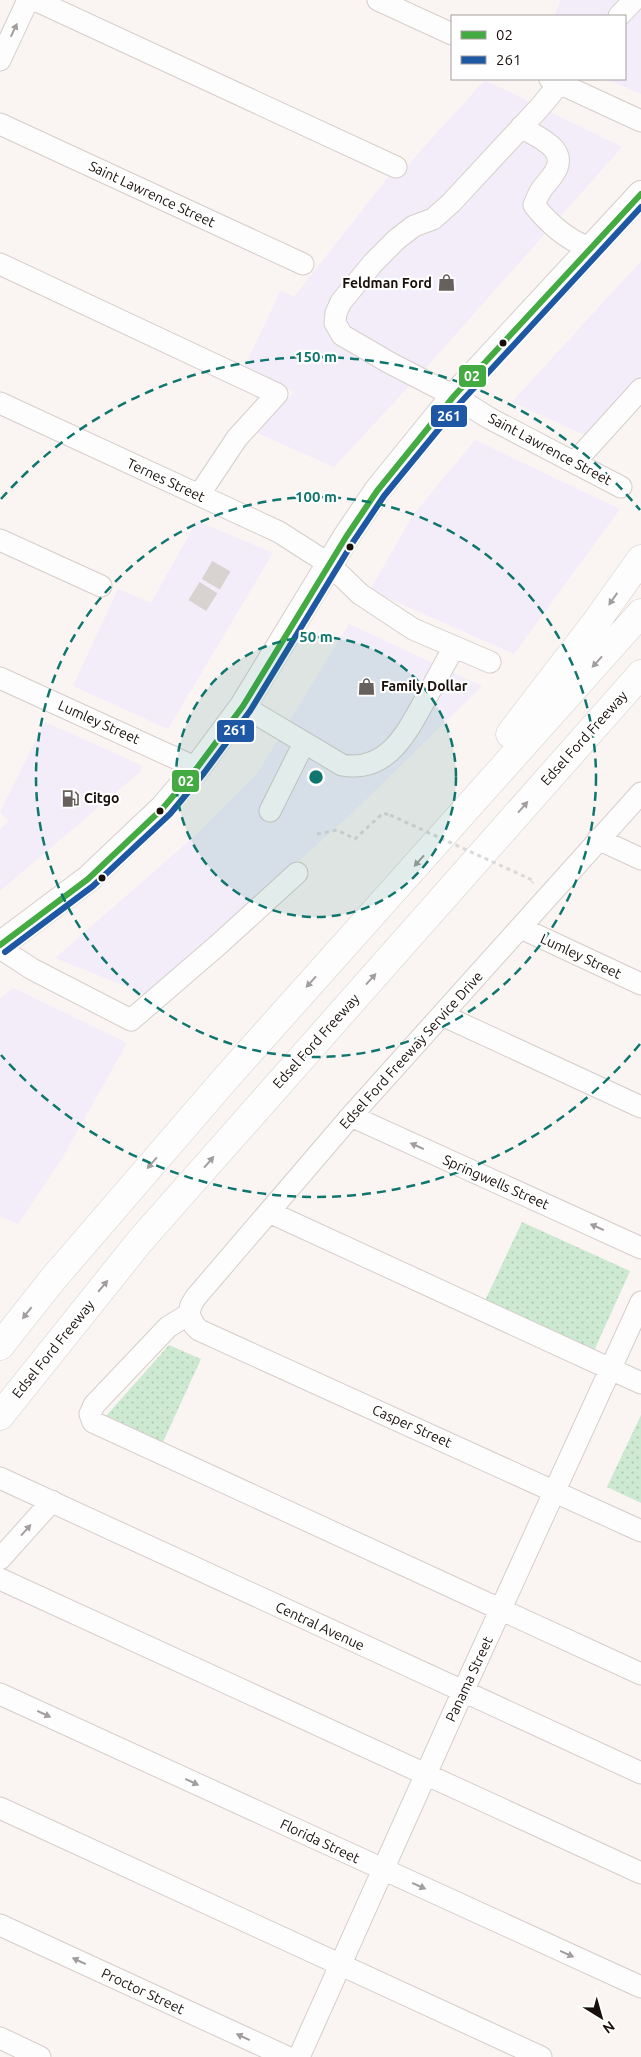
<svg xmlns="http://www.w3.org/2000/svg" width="641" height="2057" font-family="Ubuntu,sans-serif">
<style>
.commercial{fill:#f2edf9}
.grass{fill:url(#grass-dots)}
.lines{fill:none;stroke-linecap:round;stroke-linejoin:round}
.minor-tunnel{stroke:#d8d2d0;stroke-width:21;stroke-dasharray:21 11;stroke-linecap:butt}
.minor-casing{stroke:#d6ceca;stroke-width:23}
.major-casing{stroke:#d6ceca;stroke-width:28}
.highway-casing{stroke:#d6ceca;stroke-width:29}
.path{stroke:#dbd9d8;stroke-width:3;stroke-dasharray:4 4;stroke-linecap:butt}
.minor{stroke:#fefdfd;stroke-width:21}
.major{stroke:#fefdfd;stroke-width:26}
.highway{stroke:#fefdfd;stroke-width:28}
.path-bridge{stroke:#dbd9d8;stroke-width:3;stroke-dasharray:4 4;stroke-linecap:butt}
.bus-1-casing{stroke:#fff;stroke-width:10}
.bus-2-casing{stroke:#fff;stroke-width:10}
.bus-1{stroke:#44aa42;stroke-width:6}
.bus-2{stroke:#1e57a3;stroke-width:6}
.oneway{fill:#a29e9d}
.ring{fill:none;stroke:#0f766e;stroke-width:2.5;stroke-dasharray:9 6}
.bus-dot{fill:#19100c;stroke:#fff;stroke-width:2}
.labels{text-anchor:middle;stroke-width:4.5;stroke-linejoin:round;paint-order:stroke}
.street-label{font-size:14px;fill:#19100c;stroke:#fff}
.poi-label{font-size:14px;font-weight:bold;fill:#19100c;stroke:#fff;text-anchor:start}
.centre{fill:#0f766e;stroke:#fff;stroke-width:2.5}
.ring-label{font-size:15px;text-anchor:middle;font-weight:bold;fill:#0f766e;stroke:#fff;stroke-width:4.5;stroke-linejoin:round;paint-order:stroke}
.line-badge{stroke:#fff;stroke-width:2}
.badge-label{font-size:14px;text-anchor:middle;font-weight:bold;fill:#fff}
</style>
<defs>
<pattern id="grass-dots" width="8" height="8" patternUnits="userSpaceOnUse" patternTransform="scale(1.25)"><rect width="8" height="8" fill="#cde9d2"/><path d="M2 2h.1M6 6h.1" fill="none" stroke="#afc7b3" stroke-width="1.8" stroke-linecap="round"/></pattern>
</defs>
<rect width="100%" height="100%" fill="#faf4f2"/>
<path class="commercial" d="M561 0H641V94L606 79H625V16H554Z
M485 80 622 147 423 371 334 467 255 432 294 392 244 368 281 290 294 297 389 176 396 178Z
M641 261V377L587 436 512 402Z
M475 440 620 509 514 654 370 590 413 515Z
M197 521 273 553 168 729 73 686 118 589 151 603Z
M349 624 482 686 351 814 270 887 145 994 55 958 197 834 257 774Z
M45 722 141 765V771L0 891V829L9 821 0 812Z
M14 988 127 1043 64 1155 18 1224 0 1216V998Z"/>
<path class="grass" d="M522 1222 630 1271 593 1353 484 1303Z
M169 1345 201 1359 163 1442 106 1416Z
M641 1415V1503L607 1487Z"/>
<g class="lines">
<path class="minor-tunnel" d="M207 570 226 581
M194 591 213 603"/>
<defs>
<path id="minor" d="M35 0 396 167
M378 0 452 34
M619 16 634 0
M0 60 28 0
M550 79 641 121
M563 79 541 106 451 203 433 219 414 226 397 239 373 263 341 302 336 313 335 323 342 335 390 363 454 396 489 418 621 487
M0 124 303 264
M521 127C539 138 571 149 553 175 543 188 540 189 534 205 549 224 567 240 590 248
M0 264 277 394 237 438 199 495
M0 403 279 532 329 564 360 594 413 629 490 662
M575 462 641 389
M0 540 101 586
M0 678 197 768
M243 706 342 765C387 773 406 734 425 700 435 682 444 665 454 647
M270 811 304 743
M598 839 641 859
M521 928 641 984
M0 948 32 969 131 1020 218 945 297 873
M442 1015 641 1107
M351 1116 641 1248
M269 1212 641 1383
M189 1314 168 1327 94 1405 90 1414 93 1422 641 1674
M189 1314 191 1305 196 1297 351 1116 641 793
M189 1314 194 1325 199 1330 641 1531
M0 1478 641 1773
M0 1559 52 1501
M0 1579 641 1873
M0 1694 641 1987
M0 1808 541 2057
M0 1925 287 2057
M0 2038 40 2057
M299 2057 456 1707 641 1302"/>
<path id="major" d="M0 945 88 879 163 808 197 768 243 706 346 537 377 491 454 396 641 194"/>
<path id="highway" d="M510 734 596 622 641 559
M0 1346 53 1279 227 1077 641 613
M0 1416 140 1241 641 674"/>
</defs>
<use href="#minor" class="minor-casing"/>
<use href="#major" class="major-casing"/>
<use href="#highway" class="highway-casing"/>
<path class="path" d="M317 834 337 830 355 839 383 813 390 815
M528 878 534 881 532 883"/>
<use href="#minor" class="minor"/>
<use href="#major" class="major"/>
<use href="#highway" class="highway"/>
<path class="path-bridge" d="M390 815 528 878"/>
<defs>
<path id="bus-1" d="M0 945 88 879 163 808 197 768 243 706 346 537 377 491 454 396 641 194"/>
<path id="bus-2" d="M5 952 93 886 170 814 204 773 250 711 353 542 384 496 461 402 641 207"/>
</defs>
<use href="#bus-1" class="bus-1-casing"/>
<use href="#bus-2" class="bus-2-casing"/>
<use href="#bus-1" class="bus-1"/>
<use href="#bus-2" class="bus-2"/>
</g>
<defs><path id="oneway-solid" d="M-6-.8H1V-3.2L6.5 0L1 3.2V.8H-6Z" transform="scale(1.25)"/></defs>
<g class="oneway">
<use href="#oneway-solid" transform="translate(14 30) rotate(-65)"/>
<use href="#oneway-solid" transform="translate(613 599) rotate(125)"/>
<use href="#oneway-solid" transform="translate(597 662) rotate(132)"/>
<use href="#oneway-solid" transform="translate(523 807) rotate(-49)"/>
<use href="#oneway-solid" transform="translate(419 861) rotate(132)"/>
<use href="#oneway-solid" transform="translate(371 979) rotate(-48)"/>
<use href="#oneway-solid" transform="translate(311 982) rotate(132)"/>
<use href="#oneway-solid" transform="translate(417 1146) rotate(-156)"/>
<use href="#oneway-solid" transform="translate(209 1162) rotate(-49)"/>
<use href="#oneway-solid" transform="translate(152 1163) rotate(131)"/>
<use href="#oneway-solid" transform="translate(597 1227) rotate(-156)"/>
<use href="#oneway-solid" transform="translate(103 1286) rotate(-50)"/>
<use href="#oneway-solid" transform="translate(27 1313) rotate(128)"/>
<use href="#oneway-solid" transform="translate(26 1530) rotate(-48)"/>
<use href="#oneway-solid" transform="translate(44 1714) rotate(25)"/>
<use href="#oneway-solid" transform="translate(192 1782) rotate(25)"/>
<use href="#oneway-solid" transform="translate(419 1886) rotate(24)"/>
<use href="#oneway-solid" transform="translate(567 1954) rotate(24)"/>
<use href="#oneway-solid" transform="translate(79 1961) rotate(-155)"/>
<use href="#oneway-solid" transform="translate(243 2037) rotate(-155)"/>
</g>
<circle cx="316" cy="777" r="140" fill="#0f766e" fill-opacity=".12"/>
<g class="ring">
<circle cx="316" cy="777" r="140"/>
<circle cx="316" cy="777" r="280"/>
<path d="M640 1044A420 420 0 0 1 1 1055M1 499A420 420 0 0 1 640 510"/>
</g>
<defs>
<symbol id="shop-bare" viewBox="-9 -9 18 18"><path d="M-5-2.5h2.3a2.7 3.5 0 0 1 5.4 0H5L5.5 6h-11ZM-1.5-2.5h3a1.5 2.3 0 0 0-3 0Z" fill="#68605c" stroke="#fff" stroke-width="2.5" paint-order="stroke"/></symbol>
<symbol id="fuel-bare" viewBox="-9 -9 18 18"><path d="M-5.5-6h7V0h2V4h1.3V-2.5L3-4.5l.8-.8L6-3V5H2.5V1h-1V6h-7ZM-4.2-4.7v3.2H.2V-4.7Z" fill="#68605c" stroke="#fff" stroke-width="2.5" paint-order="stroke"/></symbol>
</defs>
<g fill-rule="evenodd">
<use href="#shop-bare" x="434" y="270" width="25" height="25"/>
<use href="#shop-bare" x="354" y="674" width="25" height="25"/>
<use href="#fuel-bare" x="58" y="786" width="25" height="25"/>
</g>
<g class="bus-dot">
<circle cx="503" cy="343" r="4.5"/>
<circle cx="350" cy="547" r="4.5"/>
<circle cx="160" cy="811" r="4.5"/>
<circle cx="102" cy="878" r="4.5"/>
</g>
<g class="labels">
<g class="street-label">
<text transform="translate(152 194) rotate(25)" y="5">Saint Lawrence Street</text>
<text transform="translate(550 449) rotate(28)" y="5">Saint Lawrence Street</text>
<text transform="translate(166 480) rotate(25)" y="5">Ternes Street</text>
<text transform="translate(99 722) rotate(24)" y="5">Lumley Street</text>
<text transform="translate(584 738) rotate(-48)" y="5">Edsel Ford Freeway</text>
<text transform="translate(581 956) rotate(25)" y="5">Lumley Street</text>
<text transform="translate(316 1041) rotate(-48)" y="5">Edsel Ford Freeway</text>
<text transform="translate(411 1050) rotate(-48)" y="5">Edsel Ford Freeway Service Drive</text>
<text transform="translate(496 1182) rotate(24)" y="5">Springwells Street</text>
<text transform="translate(53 1349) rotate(-51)" y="5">Edsel Ford Freeway</text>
<text transform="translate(412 1426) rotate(24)" y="5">Casper Street</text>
<text transform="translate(320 1626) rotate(25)" y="5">Central Avenue</text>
<text transform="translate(469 1679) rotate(-65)" y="5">Panama Street</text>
<text transform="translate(320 1841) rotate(25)" y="5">Florida Street</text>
<text transform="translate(143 1991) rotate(25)" y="5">Proctor Street</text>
</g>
<g class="poi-label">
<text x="432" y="288" text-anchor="end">Feldman Ford</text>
<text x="381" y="691">Family Dollar</text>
<text x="84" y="803">Citgo</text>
</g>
</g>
<circle cx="316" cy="777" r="8" class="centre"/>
<g class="ring-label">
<text x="316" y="362">150 m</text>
<text x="316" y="502">100 m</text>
<text x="316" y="642">50 m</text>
</g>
<g class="line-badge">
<rect x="458" y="364" width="29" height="24" rx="5" fill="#44aa42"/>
<rect x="430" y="404" width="38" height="24" rx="5" fill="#1e57a3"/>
<rect x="216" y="719" width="39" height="24" rx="5" fill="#1e57a3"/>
<rect x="171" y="769" width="29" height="24" rx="5" fill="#44aa42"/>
</g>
<g class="badge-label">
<text x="472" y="381">02</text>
<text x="449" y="421">261</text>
<text x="235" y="735">261</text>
<text x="186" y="786">02</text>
</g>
<rect x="451" y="15" width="175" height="65" fill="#ffffff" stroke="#a39f9e"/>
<rect x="461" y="31" width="25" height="8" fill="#44aa42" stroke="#a39f9e"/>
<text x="496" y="40" font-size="15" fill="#19100c">02</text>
<rect x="461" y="56" width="25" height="8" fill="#1e57a3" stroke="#a39f9e"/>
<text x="496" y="65" font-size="15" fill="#19100c">261</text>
<g transform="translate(601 2017) rotate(143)" stroke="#ffffff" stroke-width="4" paint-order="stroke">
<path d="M0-4L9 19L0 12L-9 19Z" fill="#19100c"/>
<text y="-8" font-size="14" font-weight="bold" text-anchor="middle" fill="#19100c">N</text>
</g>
</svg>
